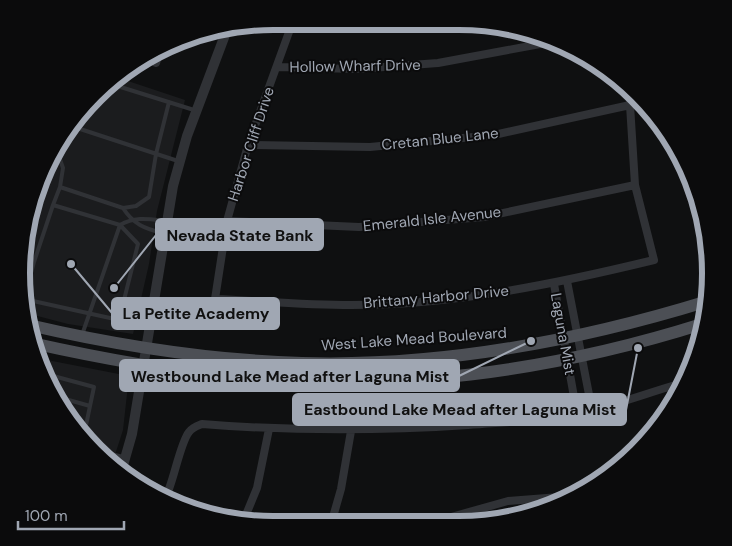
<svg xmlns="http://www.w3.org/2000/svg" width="732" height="546" font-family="'DM Sans',sans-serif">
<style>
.built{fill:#1b1c1e}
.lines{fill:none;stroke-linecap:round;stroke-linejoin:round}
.service{stroke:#303236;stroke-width:4}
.minor{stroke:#303236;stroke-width:8}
.tertiary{stroke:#303236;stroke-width:10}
.primary{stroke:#4c4f55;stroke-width:12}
.labels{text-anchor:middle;stroke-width:4;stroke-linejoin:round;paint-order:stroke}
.street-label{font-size:15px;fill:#a0a7b3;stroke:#0b0b0c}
.rim{fill:none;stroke:#a0a7b3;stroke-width:6}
.leader{fill:none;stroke:#a0a7b3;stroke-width:2}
.callout-dot{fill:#a0a7b3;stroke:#0b0b0c;stroke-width:2}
.callout{fill:#a0a7b3;stroke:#a0a7b3;stroke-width:2}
.callout-label{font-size:16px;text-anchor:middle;font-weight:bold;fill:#111}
</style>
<rect width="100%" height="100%" fill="#0f1011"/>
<path class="built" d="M119 78 185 100 157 211 149 264 133 334 68 324 26 313 22 290 26 224 47 161 84 107Z
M37 358 129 376 123 430 113 461 73 426Z"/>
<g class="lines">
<path class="service" d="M111 84 194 110
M71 126 178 161
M56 148 63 168 60 187 123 208C133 224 145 229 163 233
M53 205 60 187
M123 208 136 206 149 197 156 154 169 102
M34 262 53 205 120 225C135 216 149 219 166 221
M24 299 119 320 138 244 120 225 82 335
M24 299 34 262 24 259
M46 374 94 387 90 406
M58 397 90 406 84 435
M103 452 123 457"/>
<path class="minor" d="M293 21 248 145 227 221 215 299C260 301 306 305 351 305 454 305 555 284 654 260L635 185 630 105 631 94
M156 63 160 50
M277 67 357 69 438 63 551 42
M248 145 370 147 494 135 630 105
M227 221 359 227 484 217 635 185
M567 281 592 410
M554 284 577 414
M165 499C174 481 180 443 189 432 193 427 197 426 202 424 291 431 379 431 468 425 504 422 541 421 577 414 613 406 647 393 682 383
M243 522 257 488 269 429
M430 523 508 501 572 496
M331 524 341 489 351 431"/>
<path class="tertiary" d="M122 469 132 434 173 186 187 136 228 27"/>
<path class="primary" d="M29 325C119 346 210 360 302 363 439 367 578 341 708 301
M32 343C99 358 165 370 233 377 390 394 553 371 702 324"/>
</g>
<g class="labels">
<g class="street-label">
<text transform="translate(355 66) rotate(-1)" y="5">Hollow Wharf Drive</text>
<text transform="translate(440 139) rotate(-6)" y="5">Cretan Blue Lane</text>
<text transform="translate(251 144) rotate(-72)" y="5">Harbor Cliff Drive</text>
<text transform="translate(432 219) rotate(-6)" y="5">Emerald Isle Avenue</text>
<text transform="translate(436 297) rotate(-5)" y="5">Brittany Harbor Drive</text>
<text transform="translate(563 334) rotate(80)" y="5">Laguna Mist</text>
<text transform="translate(414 339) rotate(-4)" y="5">West Lake Mead Boulevard</text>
</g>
</g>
<path d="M0 0H732V546H0ZM273 30H459A243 243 0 0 1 702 273V273A243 243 0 0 1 459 516H273A243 243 0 0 1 30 273V273A243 243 0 0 1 273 30Z" fill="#0b0b0c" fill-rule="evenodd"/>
<path class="rim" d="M273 30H459A243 243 0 0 1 702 273V273A243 243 0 0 1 459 516H273A243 243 0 0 1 30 273V273A243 243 0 0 1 273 30Z"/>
<path class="leader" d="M114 288L156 235M71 264L112 313M531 341L459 376M638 348L626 410"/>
<g class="callout-dot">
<circle cx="114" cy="288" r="5"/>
<circle cx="71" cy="264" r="5"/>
<circle cx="531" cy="341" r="5"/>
<circle cx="638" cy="348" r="5"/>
</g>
<g class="callout">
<rect x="156" y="219" width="167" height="31" rx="5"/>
<rect x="112" y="298" width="167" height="31" rx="5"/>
<rect x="120" y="360" width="339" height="31" rx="5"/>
<rect x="293" y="394" width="333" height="31" rx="5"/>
</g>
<g class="callout-label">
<text x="240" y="241">Nevada State Bank</text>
<text x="196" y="319">La Petite Academy</text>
<text x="290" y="382">Westbound Lake Mead after Laguna Mist</text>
<text x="460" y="415">Eastbound Lake Mead after Laguna Mist</text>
</g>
<path d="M18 521v8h106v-8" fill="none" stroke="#a0a7b3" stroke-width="2.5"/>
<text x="25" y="521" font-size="15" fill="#a0a7b3" stroke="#0b0b0c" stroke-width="4" paint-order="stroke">100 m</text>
</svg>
